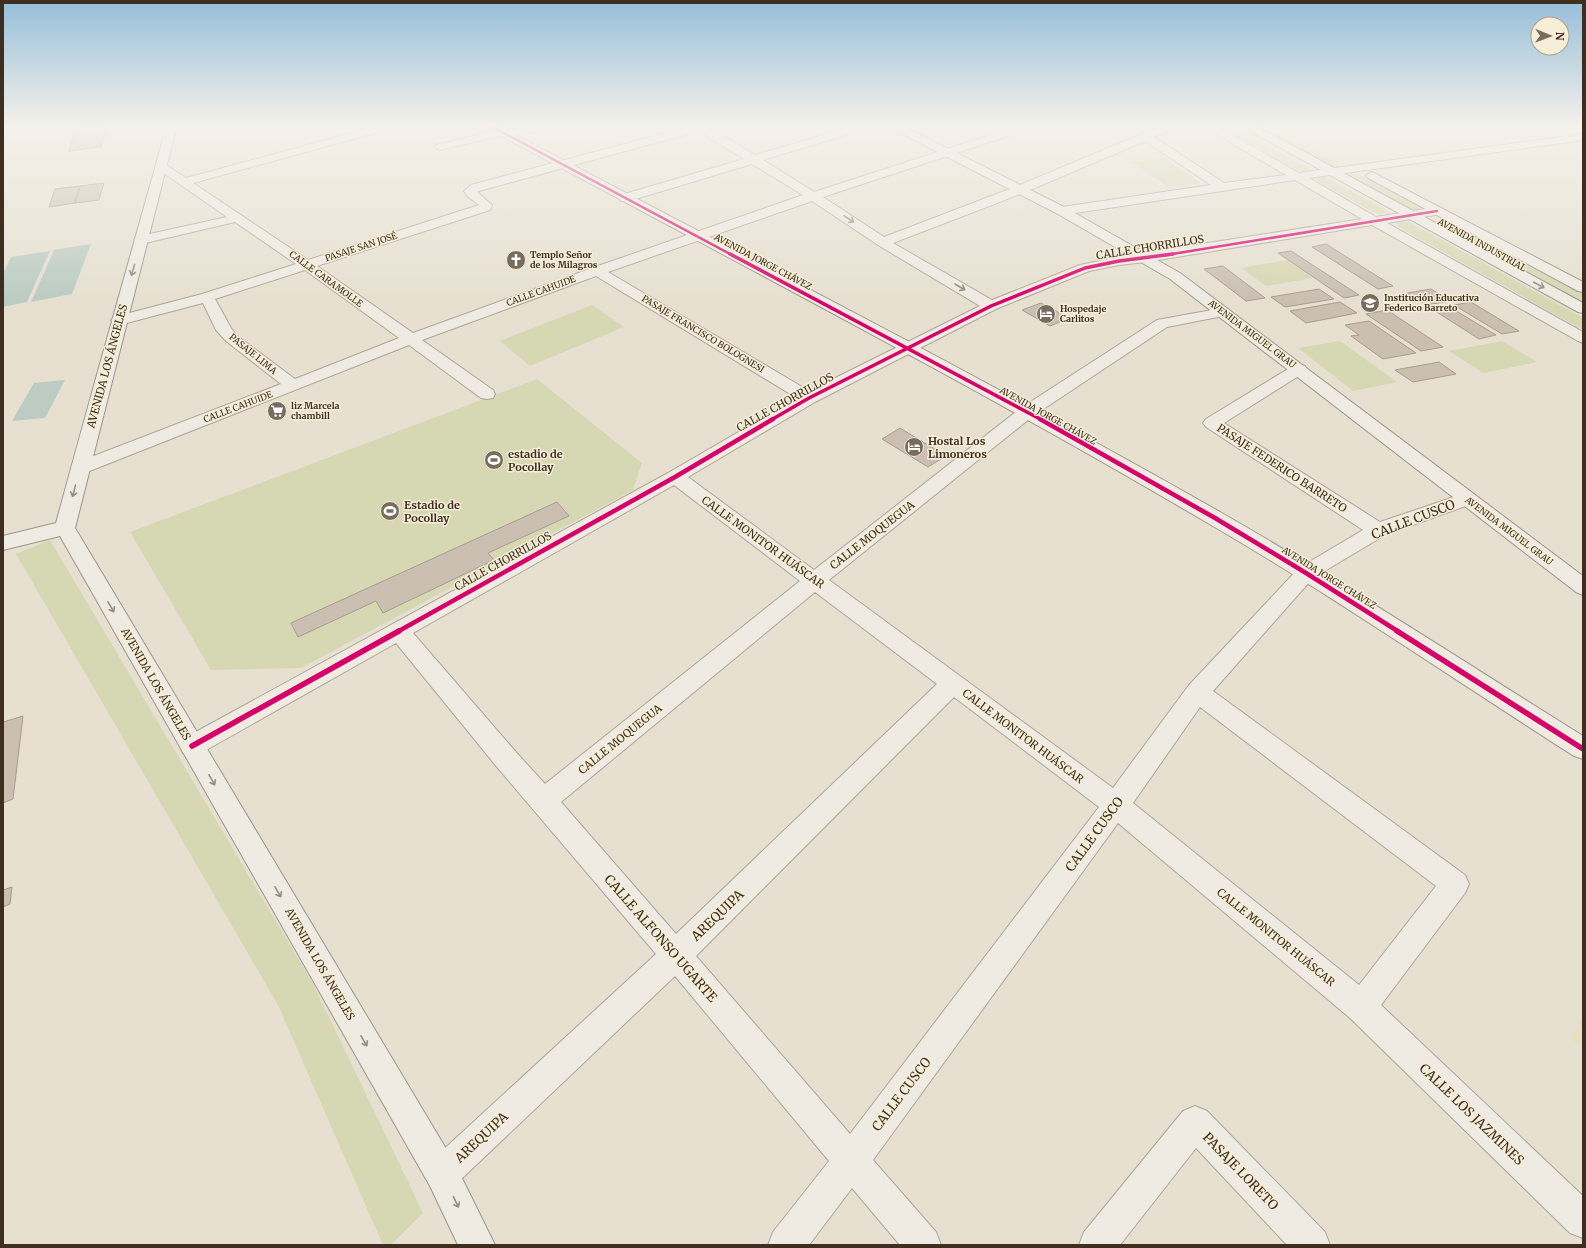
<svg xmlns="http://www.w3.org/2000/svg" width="1586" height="1248" font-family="Merriweather,serif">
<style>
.farmland{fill:#e6dfc2}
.green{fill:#d6d7b3}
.water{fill:#bcccc2}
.building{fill:#cbbfb2;stroke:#a89c90}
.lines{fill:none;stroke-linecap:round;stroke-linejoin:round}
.street-casing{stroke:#ada599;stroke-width:2}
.secondary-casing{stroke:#9c958a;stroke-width:2}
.street{fill:#efebe3;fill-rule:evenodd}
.secondary{fill:#efebe3;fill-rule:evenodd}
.cycleway-far3-casing{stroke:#f7eed8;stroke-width:4}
.cycleway-far2-casing{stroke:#f7eed8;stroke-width:5}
.cycleway-far1-casing{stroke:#f7eed8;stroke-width:6}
.cycleway-casing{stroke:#f7eed8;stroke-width:8}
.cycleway-far3{stroke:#d6006c;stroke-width:2.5}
.cycleway-far2{stroke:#d6006c;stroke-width:3.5}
.cycleway-far1{stroke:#d6006c;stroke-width:4.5}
.cycleway{stroke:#d6006c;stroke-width:5.5}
.oneway{stroke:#968c82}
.labels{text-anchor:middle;stroke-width:3;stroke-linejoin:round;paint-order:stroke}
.far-street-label{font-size:9px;fill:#3d2e20;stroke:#f7eed8}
.far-poi-label{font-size:9px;font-weight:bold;fill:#3d2e20;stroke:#f7eed8;text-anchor:start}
.street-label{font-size:11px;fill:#3d2e20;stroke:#f7eed8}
.poi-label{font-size:11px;font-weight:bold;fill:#3d2e20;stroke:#f7eed8;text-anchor:start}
.near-street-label{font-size:13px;fill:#3d2e20;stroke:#f7eed8}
</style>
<rect width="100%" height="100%" fill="#e7e0d1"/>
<path class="farmland" d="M1583 1016V1049L1571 1039Z"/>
<path class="green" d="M1217 125H1231L1310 170 1304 171 1297 170Z
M1275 135 1287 136 1337 163 1339 166C1325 170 1289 145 1276 137Z
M1164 158 1201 183 1168 187 1132 162Z
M1345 173 1358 174 1417 206 1420 209 1415 211 1404 208 1346 176Z
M1322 177 1327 178 1386 210 1387 212 1381 214 1373 212 1317 181 1316 178Z
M1434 221 1449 222 1583 294V304L1435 224Z
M1403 222H1409L1583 318V330L1399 227 1397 223Z
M1287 260 1313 278 1266 286 1241 268Z
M592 305 624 327 530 366 500 341Z
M1340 341 1397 382 1353 391 1298 348Z
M1502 341 1537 362 1483 373 1449 351Z
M537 379 642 463 633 490 301 668 211 670 130 532Z
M50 540 313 984 423 1213 391 1245H383L278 1005 16 554Z"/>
<path class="water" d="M91 244 72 294 31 302 54 250Z
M50 251 27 302 3 307V274L11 257Z
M65 380 45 418 12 421 34 383Z"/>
<path class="building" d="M77 125H108L101 147 69 151Z
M104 183 99 200 75 203 80 186Z
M80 186 75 203 49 207 55 189Z
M1326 244 1393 286 1378 289 1312 247Z
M1291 251 1359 295 1344 298 1278 253Z
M1223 266 1265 298 1246 301 1204 269Z
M1319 289 1334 299 1285 307 1271 297Z
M1431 289 1451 301 1426 305 1407 293Z
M1340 302 1357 313 1306 323 1290 311Z
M1471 302 1519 331 1502 334 1454 305Z
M1041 303 1069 318 1050 326 1022 310Z
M1448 306 1496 335 1479 339 1432 309Z
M1387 310 1443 347 1421 351 1366 314Z
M1369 321 1416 353 1383 359 1351 336 1359 335 1345 325Z
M1439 362 1456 374 1413 382 1395 370Z
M900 428 946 456 928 467 882 439Z
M557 502 569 516 488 553 494 560 383 613 376 601 298 637 291 623Z
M23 716 13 799 3 803V722Z
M12 887 10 904 3 907V890Z"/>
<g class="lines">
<defs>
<path id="street" d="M382 125H398L397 127 193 183 308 260 479 205 467 196 464 191 471 185 692 126V125H714L710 128 755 155 857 125H873L872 127 763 160 814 192 1021 125H1036L1035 127 823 197 884 237 1015 187 1163 125H1177L1176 127 1154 137 1224 183 1286 175 1204 127 1203 125H1215L1299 173 1583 134V140L1309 178 1376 217 1437 207 1441 208 1443 211 1441 214 1387 223 1583 332V343L1578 341 1372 225 1146 262 1119 265 1089 271 996 309 815 402 688 477 814 570 1021 408 1157 320 1223 308 1228 309 1230 312 1228 315 1167 327 1033 416 829 580 1113 788 1189 685 1299 568 1363 530 1206 427 1203 423 1206 419 1293 366 1299 364 1305 366 1307 369 1305 372 1224 423 1380 522 1460 495 1467 493 1474 495 1477 499 1474 503 1385 535 1313 578 1213 691 1465 875 1469 884 1465 893 1381 1005 1583 1196V1238L1570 1233 1350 1018 1118 823 873 1160 936 1232 941 1245H900L852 1188 809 1245H768L773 1232 829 1161 675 976 454 1186 442 1191 430 1186 425 1174 430 1162 656 954 497 767 396 643 201 753 192 756 183 753 180 746 183 739 668 473 797 398 596 276 422 340 493 390 495 394 493 398 487 399 481 398 409 345 87 472 80 474 73 472 71 468 73 464 281 384 226 341 216 330 203 303 119 325 114 323 111 320 114 317 202 294 296 264 235 222 141 244 136 243 134 240 136 237 227 217 158 169 156 167 158 165H166L186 178ZM699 131 744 159 621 195 619 198 621 201H629L752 164 803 195 592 268 413 333 317 266 490 210 492 205 477 192 479 191ZM1145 141 1211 185 1062 207 1058 208 1056 211 1058 214 1062 215 1295 180 1362 219 1119 257 1080 265 992 300 893 243 1023 193ZM812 201 878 245 980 306 809 391 608 272ZM305 270 399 338 295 379 236 335 231 328 215 299ZM674 485 800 581 545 784 515 751 413 633ZM815 592 937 684 676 934 561 802ZM954 697 1099 807 850 1134 696 956ZM1200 707 1436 886 1359 985 1133 803Z
M537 125H554L553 127 508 138 503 135 440 150 434 147 436 145 502 129 507 132Z
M1195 1106 1207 1111 1325 1232 1330 1245H1287L1196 1148 1120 1245H1079L1084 1232 1183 1111Z"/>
<path id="secondary" d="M167 125H177L75 528 454 1162 495 1245H458L430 1186 60 536 3 550V536L56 523C92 390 130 258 167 125Z
M484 125H497C738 253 983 377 1220 512 1344 583 1463 661 1583 736V759L1574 756C1452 678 1332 595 1206 522 970 383 726 257 485 127Z
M888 125H901L1066 208 1180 273 1583 576V595L1576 592 1170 279 1058 214 889 127Z
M1242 125H1255L1583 303V313L1578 312 1243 127Z
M1372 172 1583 282V292L1578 291 1368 178 1366 176 1368 174Z"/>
</defs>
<use href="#street" class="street-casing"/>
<use href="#secondary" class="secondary-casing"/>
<use href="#street" class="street"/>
<use href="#secondary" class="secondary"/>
<defs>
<path id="cycleway-far3" d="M489 125 732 255
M1166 255 1437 211"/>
<path id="cycleway-far2" d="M730 254 1042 420
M771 420 809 398 991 306 1085 268 1119 261 1173 254"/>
<path id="cycleway-far1" d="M1040 419 1215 518 1306 573 1399 632
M397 632 675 477 773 419"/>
<path id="cycleway" d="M1397 631 1583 749
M192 746 399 631"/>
</defs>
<use href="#cycleway-far3" class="cycleway-far3-casing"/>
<use href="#cycleway-far2" class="cycleway-far2-casing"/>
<use href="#cycleway-far1" class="cycleway-far1-casing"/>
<use href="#cycleway" class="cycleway-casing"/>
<use href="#cycleway-far3" class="cycleway-far3"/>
<use href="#cycleway-far2" class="cycleway-far2"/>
<use href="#cycleway-far1" class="cycleway-far1"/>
<use href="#cycleway" class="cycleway"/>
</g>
<defs><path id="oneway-shaft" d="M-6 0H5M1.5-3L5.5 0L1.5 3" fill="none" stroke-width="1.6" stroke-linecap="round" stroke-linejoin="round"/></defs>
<g class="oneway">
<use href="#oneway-shaft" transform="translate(849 219) rotate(33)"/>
<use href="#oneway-shaft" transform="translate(133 270) rotate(106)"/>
<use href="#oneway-shaft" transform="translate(1539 285) rotate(28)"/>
<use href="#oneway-shaft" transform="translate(960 287) rotate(30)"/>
<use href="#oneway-shaft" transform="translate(74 491) rotate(104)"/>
<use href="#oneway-shaft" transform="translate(111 607) rotate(60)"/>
<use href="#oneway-shaft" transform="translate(212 780) rotate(60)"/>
<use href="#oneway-shaft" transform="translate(278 892) rotate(60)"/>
<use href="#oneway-shaft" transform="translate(364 1041) rotate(60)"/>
<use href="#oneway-shaft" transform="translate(456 1202) rotate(64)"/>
</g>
<linearGradient id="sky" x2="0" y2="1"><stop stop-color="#96bed9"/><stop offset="0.42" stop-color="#f4f1ea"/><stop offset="1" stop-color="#f4f1ea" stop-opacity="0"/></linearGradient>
<rect width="1586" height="300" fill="url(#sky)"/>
<defs>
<symbol id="church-disc" viewBox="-11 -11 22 22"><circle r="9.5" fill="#786c5e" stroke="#f7eed8"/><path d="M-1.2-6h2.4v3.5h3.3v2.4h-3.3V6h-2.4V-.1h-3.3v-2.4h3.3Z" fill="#fff"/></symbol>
<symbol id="school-disc" viewBox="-11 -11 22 22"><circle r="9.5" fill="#786c5e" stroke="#f7eed8"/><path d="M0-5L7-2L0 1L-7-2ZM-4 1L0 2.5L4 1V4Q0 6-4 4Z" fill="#fff"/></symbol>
<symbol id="hotel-disc" viewBox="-11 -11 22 22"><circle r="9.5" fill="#786c5e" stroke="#f7eed8"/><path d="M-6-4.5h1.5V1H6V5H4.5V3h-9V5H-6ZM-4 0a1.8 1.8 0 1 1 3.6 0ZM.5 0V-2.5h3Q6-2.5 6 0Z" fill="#fff"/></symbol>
<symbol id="supermarket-disc" viewBox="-11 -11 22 22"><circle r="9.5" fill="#786c5e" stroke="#f7eed8"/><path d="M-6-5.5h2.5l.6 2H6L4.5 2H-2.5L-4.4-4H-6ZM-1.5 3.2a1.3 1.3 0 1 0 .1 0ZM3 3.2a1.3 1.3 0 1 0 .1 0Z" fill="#fff"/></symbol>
<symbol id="stadium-disc" viewBox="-11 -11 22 22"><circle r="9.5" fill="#786c5e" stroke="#f7eed8"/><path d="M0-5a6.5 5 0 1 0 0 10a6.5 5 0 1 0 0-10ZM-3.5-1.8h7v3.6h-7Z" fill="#fff"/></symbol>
</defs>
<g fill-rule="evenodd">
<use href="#church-disc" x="505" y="249" width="22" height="22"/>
<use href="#school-disc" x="1359" y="292" width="22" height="22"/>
<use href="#hotel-disc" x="1035" y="303" width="22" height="22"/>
<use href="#supermarket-disc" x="266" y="400" width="22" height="22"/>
<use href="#hotel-disc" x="903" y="436" width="22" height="22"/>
<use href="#stadium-disc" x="483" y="449" width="22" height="22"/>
<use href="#stadium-disc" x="379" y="500" width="22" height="22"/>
</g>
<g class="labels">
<g class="far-street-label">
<text transform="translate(1482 245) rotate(29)" y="3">AVENIDA INDUSTRIAL</text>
<text transform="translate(361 247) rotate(-18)" y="3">PASAJE SAN JOSÉ</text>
<text transform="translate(763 262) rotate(28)" y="3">AVENIDA JORGE CHÁVEZ</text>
<text transform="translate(326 279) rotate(36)" y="3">CALLE CARAMOLLE</text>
<text transform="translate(541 291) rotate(-20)" y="3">CALLE CAHUIDE</text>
<text transform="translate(703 334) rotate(31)" y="3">PASAJE FRANCISCO BOLOGNESI</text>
<text transform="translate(1252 334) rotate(37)" y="3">AVENIDA MIGUEL GRAU</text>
<text transform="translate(253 354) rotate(39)" y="3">PASAJE LIMA</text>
<text transform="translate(238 407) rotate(-21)" y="3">CALLE CAHUIDE</text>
<text transform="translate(1048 416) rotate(29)" y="3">AVENIDA JORGE CHÁVEZ</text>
<text transform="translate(1509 531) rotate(37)" y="3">AVENIDA MIGUEL GRAU</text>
<text transform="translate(1329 578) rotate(32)" y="3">AVENIDA JORGE CHÁVEZ</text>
</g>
<g class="far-poi-label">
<text x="530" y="258">Templo Señor<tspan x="530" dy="10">de los Milagros</tspan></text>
<text x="1384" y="301">Institución Educativa<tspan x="1384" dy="10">Federico Barreto</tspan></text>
<text x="1060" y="312">Hospedaje<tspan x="1060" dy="10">Carlitos</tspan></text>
<text x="291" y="409">liz Marcela<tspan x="291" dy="10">chambill</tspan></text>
</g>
<g class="street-label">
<text transform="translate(1150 247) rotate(-9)" y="4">CALLE CHORRILLOS</text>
<text transform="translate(107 366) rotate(-75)" y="4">AVENIDA LOS ÁNGELES</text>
<text transform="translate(785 402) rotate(-29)" y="4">CALLE CHORRILLOS</text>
<text transform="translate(1282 468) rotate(33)" y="4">PASAJE FEDERICO BARRETO</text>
<text transform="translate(872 535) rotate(-38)" y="4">CALLE MOQUEGUA</text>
<text transform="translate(763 542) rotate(36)" y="4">CALLE MONITOR HUÁSCAR</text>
<text transform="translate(503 561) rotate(-29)" y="4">CALLE CHORRILLOS</text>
<text transform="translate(156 684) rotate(60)" y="4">AVENIDA LOS ÁNGELES</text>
<text transform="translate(1023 736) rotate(37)" y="4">CALLE MONITOR HUÁSCAR</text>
<text transform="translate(620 739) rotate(-39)" y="4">CALLE MOQUEGUA</text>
<text transform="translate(1276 937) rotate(39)" y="4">CALLE MONITOR HUÁSCAR</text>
<text transform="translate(320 964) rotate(60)" y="4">AVENIDA LOS ÁNGELES</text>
</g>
<g class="poi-label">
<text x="928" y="445">Hostal Los<tspan x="928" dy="13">Limoneros</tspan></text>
<text x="508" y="458">estadio de<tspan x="508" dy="13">Pocollay</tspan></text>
<text x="404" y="509">Estadio de<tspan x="404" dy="13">Pocollay</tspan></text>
</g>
<g class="near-street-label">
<text transform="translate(1413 519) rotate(-21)" y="5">CALLE CUSCO</text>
<text transform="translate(1094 834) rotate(-54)" y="5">CALLE CUSCO</text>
<text transform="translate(717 915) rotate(-44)" y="5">AREQUIPA</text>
<text transform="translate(661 938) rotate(49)" y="5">CALLE ALFONSO UGARTE</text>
<text transform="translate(901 1094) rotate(-53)" y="5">CALLE CUSCO</text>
<text transform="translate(1472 1114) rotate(44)" y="5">CALLE LOS JAZMINES</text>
<text transform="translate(481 1137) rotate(-43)" y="5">AREQUIPA</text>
<text transform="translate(1241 1171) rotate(46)" y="5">PASAJE LORETO</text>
</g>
</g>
<rect width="1586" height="1248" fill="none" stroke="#3d2e20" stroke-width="8"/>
<g transform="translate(1550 36) rotate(91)"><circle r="19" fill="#f7eed8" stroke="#ada18e"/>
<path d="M0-3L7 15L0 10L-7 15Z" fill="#786c5e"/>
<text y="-6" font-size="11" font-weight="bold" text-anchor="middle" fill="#3d2e20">N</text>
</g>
</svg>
